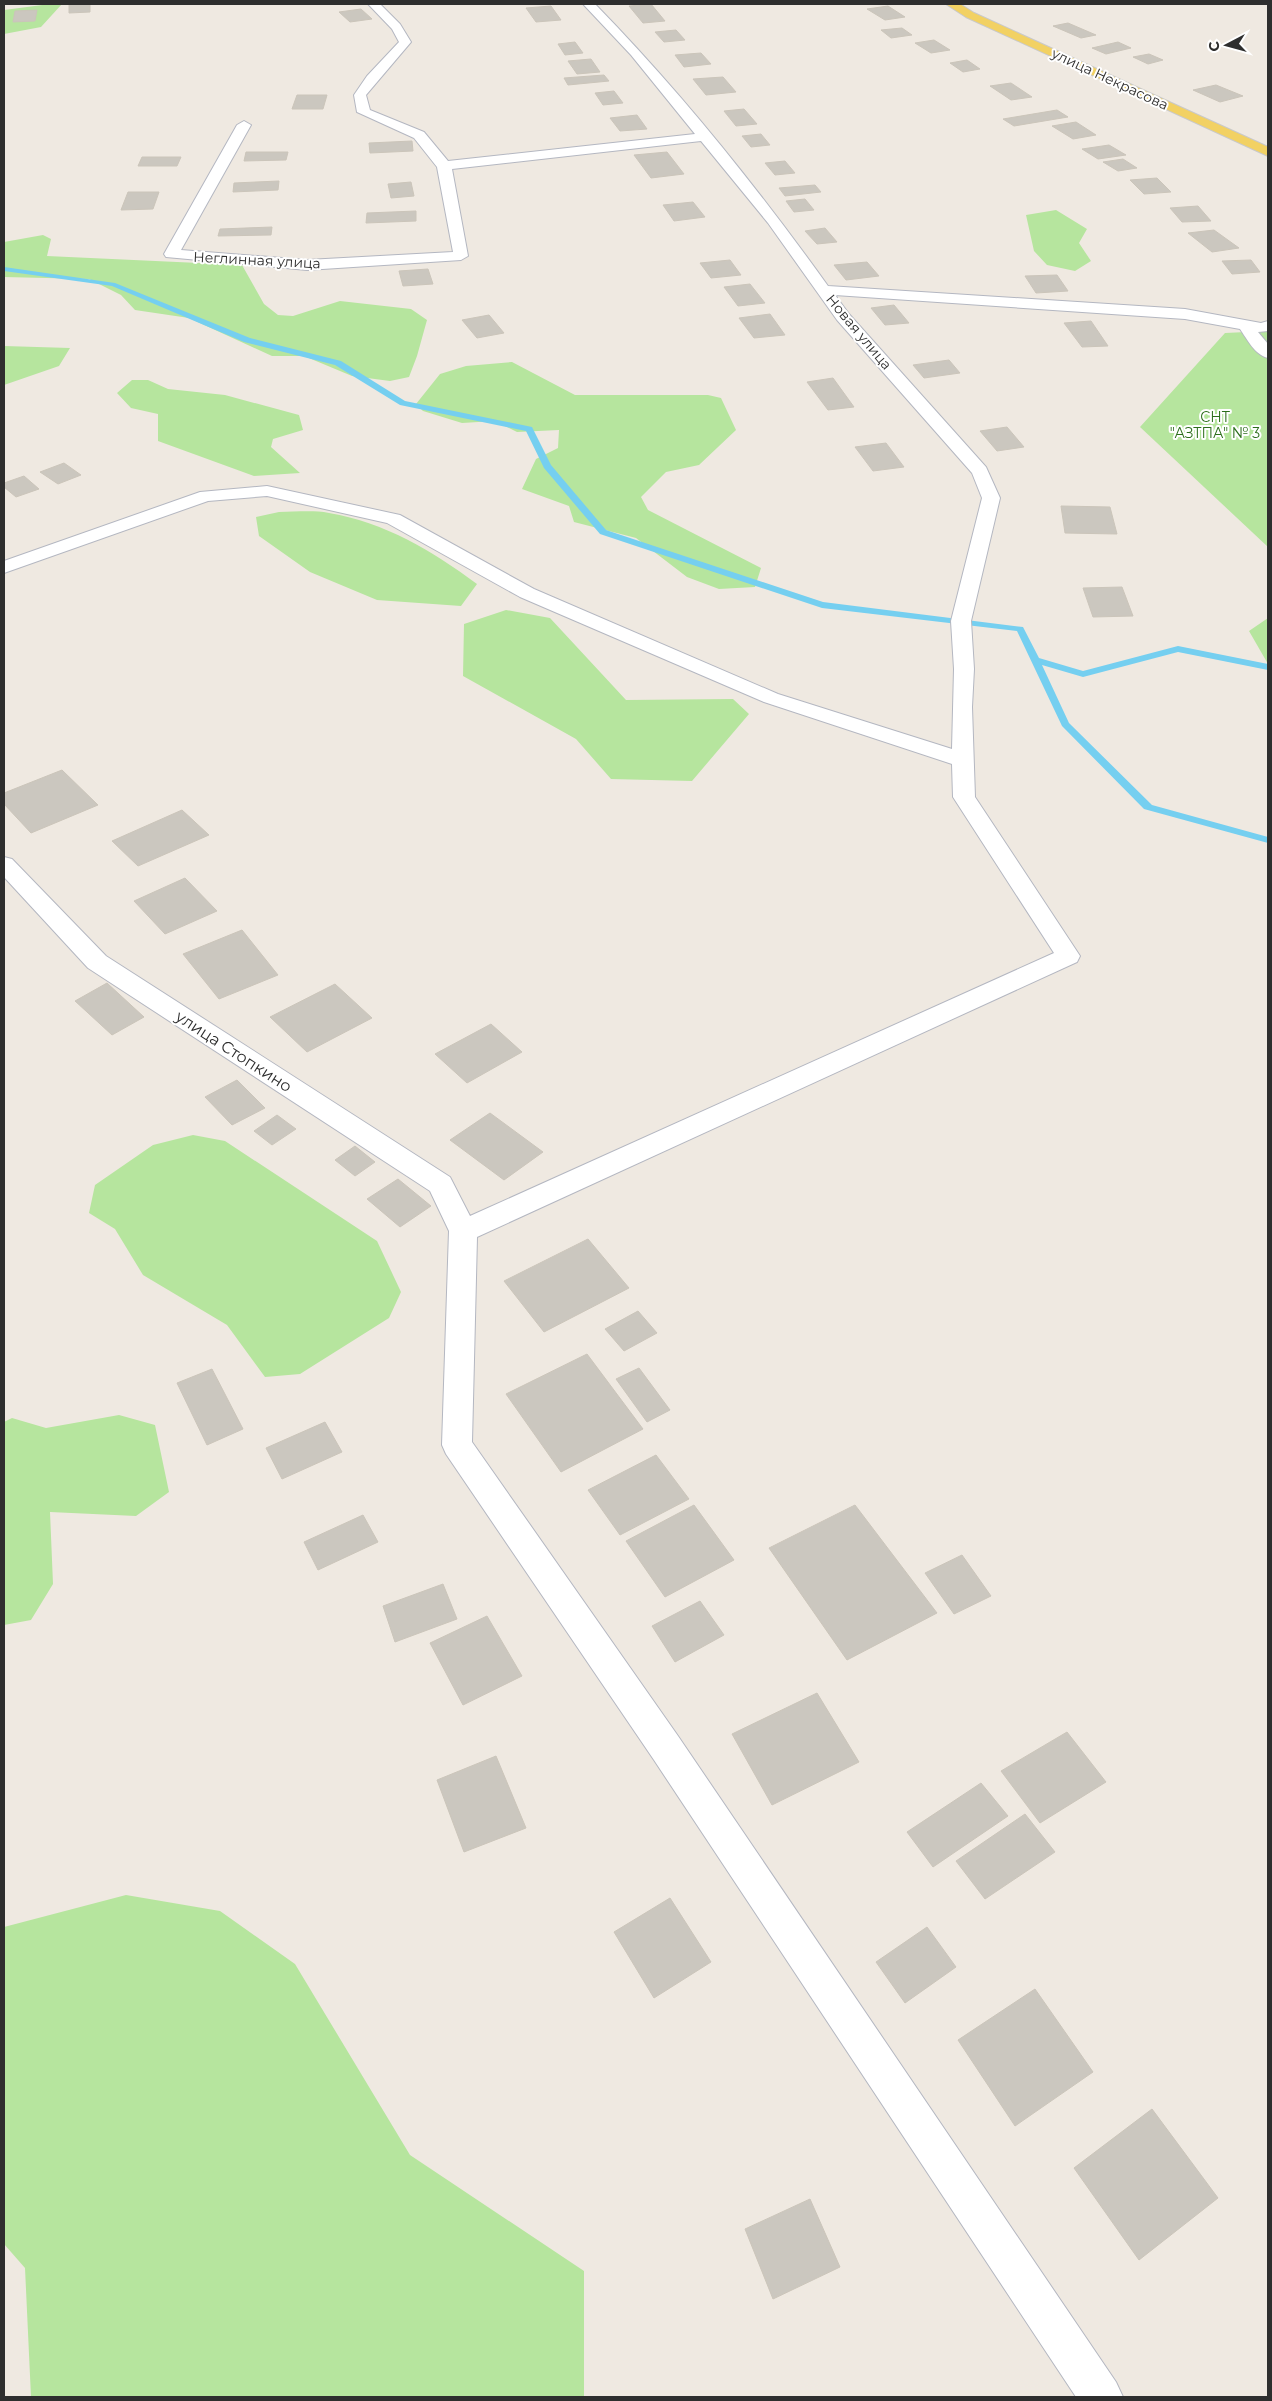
<svg xmlns="http://www.w3.org/2000/svg" width="1272" height="2401" font-family="Montserrat,sans-serif">
<style>
.green{fill:#b6e59e}
.lines{fill:none;stroke-linecap:round;stroke-linejoin:round}
.stream{fill:#75cff0;fill-rule:evenodd}
.building{fill:#cbc7bf;stroke:#cbc5ba}
.minor-casing{stroke:#b4b7c1;stroke-width:2}
.major-casing{stroke:#c9c9c9;stroke-width:2}
.minor{fill:#fff;fill-rule:evenodd}
.major{fill:#f2d163;fill-rule:evenodd}
.labels{text-anchor:middle;stroke-width:4;stroke-linejoin:round;paint-order:stroke}
.far-street-label{font-size:14px;fill:#2e2e2e;stroke:#fff}
.far-park-label{font-size:14px;fill:#2c6e1b;stroke:#fff}
.street-label{font-size:16px;fill:#2e2e2e;stroke:#fff}
</style>
<rect width="100%" height="100%" fill="#efe9e1"/>
<path class="green" d="M50 4H62L41 27 4 34V10Z
M1056 210 1087 229 1079 243 1091 261 1075 271 1047 265 1034 251 1026 215Z
M43 235 51 239 47 256 242 265 264 304 278 315 293 316 340 301 411 309 427 320 417 356 409 377 390 381 352 376 304 356H272L189 318 135 310 121 295 89 279 4 277V242Z
M1268 331V547L1140 427 1225 333Z
M4 346 70 348 59 366 4 385Z
M512 362 575 395H708L721 398 736 430 699 465 666 472 641 497 648 510 761 568 755 587 719 589 687 577 636 538 574 522 569 506 522 489 536 459 558 448 559 430 517 432 495 421 462 423 423 411 416 404 440 374 466 366Z
M132 380H148L168 389 225 395 299 415 303 430 273 439 271 447 300 473 254 476 158 441V414L131 408 117 393Z
M279 512C295 512 313 510 329 513 386 523 431 550 477 584L461 606 377 600 310 572 259 536 256 517Z
M506 610 550 618 626 700 733 699 749 714 692 781 611 779 576 739 463 676 464 624Z
M1268 618V664L1249 631Z
M193 1135 225 1141 377 1241 401 1292 389 1318 300 1374 265 1377 227 1325 143 1275 115 1229 89 1213 95 1185 153 1145Z
M119 1415 155 1425 169 1492 136 1516 50 1512 53 1584 31 1620 4 1625V1422L12 1418 46 1428Z
M126 1895 220 1911 295 1964 410 2155 584 2271V2397H31L25 2268 4 2244V1927Z"/>
<g class="lines">
<path class="stream" d="M4 267 115 283 250 338 341 361 405 401 532 427 551 465 606 530 823 602 1023 627 1039 658 1083 671 1178 646 1268 664V670L1178 652 1083 677 1042 665 1069 723 1152 805 1268 837V843L1144 809 1062 726 1017 631 822 608 600 534 544 468 526 431 400 405 335 365 244 342 112 286 4 271Z"/>
</g>
<path class="building" d="M69 4H90V12L69 13Z
M651 4 665 21 643 23 629 6Z
M551 6 561 20 536 22 526 8Z
M888 6 905 17 885 20 867 9Z
M361 9 372 19 350 22 339 12Z
M37 10 35 21 13 22 15 11Z
M1068 23 1096 35 1081 38 1053 26Z
M902 28 912 35 891 38 881 30Z
M676 30 685 40 664 42 655 32Z
M934 40 950 50 931 53 915 43Z
M575 42 583 53 565 55 558 44Z
M1118 42 1131 48 1106 54 1092 48Z
M701 53 711 64 684 67 675 55Z
M1149 54 1163 60 1148 64 1133 57Z
M591 59 600 72 577 74 568 61Z
M967 60 980 69 963 72 950 63Z
M604 75 609 81 568 85 564 78Z
M723 77 736 92 706 95 693 79Z
M1011 83 1032 97 1011 100 990 86Z
M1216 85 1243 96 1220 102 1193 90Z
M614 91 623 103 603 105 595 93Z
M297 95H327L323 109H292Z
M744 109 757 124 736 126 724 111Z
M1057 110 1068 117 1014 126 1003 119Z
M637 115 647 129 620 131 610 118Z
M1076 122 1096 135 1073 139 1052 126Z
M761 134 770 145 751 147 742 136Z
M412 141 413 151 370 153 369 143Z
M1109 145 1126 155 1098 159 1082 149Z
M246 152H288L286 160 244 161Z
M667 152 684 174 651 178 634 155Z
M142 157H181L177 166H138Z
M1123 159 1137 168 1118 171 1103 162Z
M785 161 795 173 775 175 765 163Z
M1157 178 1171 192 1144 194 1130 180Z
M279 181 278 190 233 192 234 183Z
M411 182 414 196 391 198 388 184Z
M815 185 821 192 785 196 779 188Z
M128 192H159L153 209 121 210Z
M805 199 814 210 794 212 786 201Z
M693 202 705 217 674 221 663 205Z
M1198 206 1211 221 1182 222 1170 208Z
M416 211V221L366 223 367 213Z
M272 227 271 235 218 236 220 229Z
M825 228 837 242 817 244 805 231Z
M1214 230 1239 248 1212 252 1188 233Z
M730 260 741 275 711 278 700 263Z
M1251 260 1260 272 1232 274 1222 261Z
M867 262 879 276 846 280 834 265Z
M428 269 433 284 403 286 399 271Z
M1057 275 1068 291 1036 293 1025 276Z
M750 284 765 303 738 306 724 287Z
M894 305 909 323 885 325 871 308Z
M770 314 785 335 754 338 739 318Z
M489 315 504 333 477 338 462 320Z
M1091 321 1108 346 1082 347 1064 323Z
M949 360 960 373 924 378 913 365Z
M833 378 854 407 828 410 807 382Z
M1007 427 1024 447 997 451 980 431Z
M886 443 904 467 873 471 855 447Z
M64 463 81 475 58 484 40 472Z
M24 476 39 489 16 497 4 487V483Z
M1061 506 1110 507 1117 534 1065 533Z
M1122 587 1133 616 1093 617 1083 588Z
M62 770 98 805 31 833 4 804V793Z
M182 810 209 835 138 866 112 841Z
M185 878 217 911 165 934 134 901Z
M242 930 278 975 219 999 183 954Z
M107 983 144 1017 112 1035 75 1001Z
M335 984 372 1018 307 1052 270 1017Z
M491 1024 522 1052 467 1083 435 1054Z
M237 1080 265 1108 232 1125 205 1097Z
M490 1113 543 1152 504 1180 450 1140Z
M277 1115 296 1129 272 1145 254 1131Z
M355 1146 375 1162 355 1176 335 1160Z
M398 1179 431 1206 400 1227 367 1199Z
M588 1239 629 1288 544 1332 504 1281Z
M638 1311 657 1333 624 1351 605 1329Z
M587 1354 643 1429 561 1472 506 1394Z
M639 1368 670 1410 647 1422 616 1379Z
M212 1369 243 1429 207 1445 177 1383Z
M325 1422 342 1452 282 1479 266 1448Z
M656 1455 689 1499 620 1535 588 1490Z
M694 1505 734 1560 665 1597 626 1541Z
M855 1505 937 1613 847 1660 769 1548Z
M363 1515 378 1542 318 1570 304 1542Z
M962 1555 991 1596 954 1614 925 1573Z
M443 1584 457 1619 395 1642 383 1606Z
M700 1601 724 1635 675 1662 652 1626Z
M487 1616 522 1676 463 1705 430 1643Z
M817 1693 859 1762 772 1805 732 1734Z
M1067 1732 1106 1782 1040 1823 1001 1771Z
M496 1756 526 1828 464 1852 437 1780Z
M981 1783 1008 1816 933 1867 907 1832Z
M1025 1814 1055 1852 985 1899 956 1861Z
M670 1898 711 1962 654 1998 614 1932Z
M927 1927 956 1967 905 2003 876 1962Z
M1035 1989 1093 2072 1015 2126 958 2040Z
M1152 2109 1218 2198 1139 2260 1074 2168Z
M810 2199 840 2267 773 2299 745 2229Z"/>
<g class="lines">
<defs>
<path id="minor" d="M368 4H380L400 24 411 42 366 95 370 110 424 132 448 161 695 134 631 55 583 4H595C680 91 757 187 828 286L1185 309 1261 323 1268 321V331L1258 332 1268 344V358C1255 355 1247 339 1240 329L1185 319 835 295 849 314 986 467 1000 498 971 621 974 669 972 707 975 797 1080 956 1077 962 477 1237 472 1442 678 1736 1116 2382 1123 2397H1076L654 1760 446 1454 442 1445 449 1231 430 1191 88 968 4 877V857L12 859 106 956 450 1177 470 1216 1054 953 953 797 952 764 764 702 520 597 387 523 267 496 208 501 4 573V561L200 492 267 486 400 515 534 589 778 694 952 749 954 669 951 621 982 498 972 473 837 320 768 223 701 141 452 169 468 256 461 260 307 270 166 257 164 254 237 125 244 121 251 125 181 250 307 260 453 252 437 167 414 138 357 112 354 95 367 76 399 42 392 29Z"/>
<path id="major" d="M946 4H960L974 13 1268 147V156L966 17Z"/>
</defs>
<use href="#minor" class="minor-casing"/>
<use href="#major" class="major-casing"/>
<use href="#minor" class="minor"/>
<use href="#major" class="major"/>
</g>
<g class="labels">
<g class="far-street-label">
<text transform="translate(1110 79) rotate(25)" y="5">улица Некрасова</text>
<text transform="translate(257 260) rotate(3)" y="5">Неглинная улица</text>
<text transform="translate(859 332) rotate(50)" y="5">Новая улица</text>
</g>
<g class="far-park-label">
<text x="1215" y="422">СНТ<tspan x="1215" dy="16">"АЗТПА" № 3</tspan></text>
</g>
<g class="street-label">
<text transform="translate(234 1051) rotate(33)" y="6">улица Стопкино</text>
</g>
</g>
<rect width="1272" height="2401" fill="none" stroke="#2e2e2e" stroke-width="10"/>
<g transform="translate(1227 45) rotate(264)" stroke="#ffffff" stroke-width="4" paint-order="stroke">
<path d="M0-4L9 19L0 12L-9 19Z" fill="#2e2e2e"/>
<text y="-8" font-size="14" font-weight="bold" text-anchor="middle" fill="#2e2e2e">С</text>
</g>
</svg>
